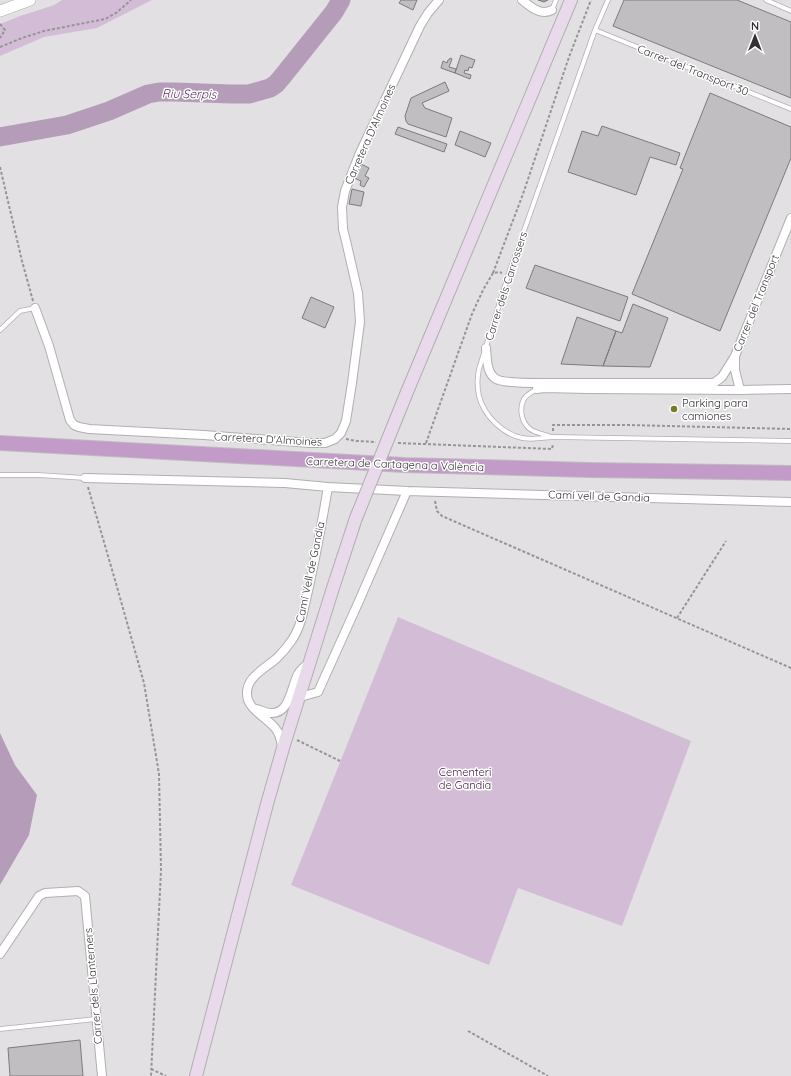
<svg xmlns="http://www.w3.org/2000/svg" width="791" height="1076" font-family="Quicksand,sans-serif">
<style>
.green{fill:#d3bdd6}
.water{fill:#b59cb8}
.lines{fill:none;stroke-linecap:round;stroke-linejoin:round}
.river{stroke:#b59cb8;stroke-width:19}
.building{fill:#c1bec2;stroke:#7d7a7e}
.service-casing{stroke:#b1aeb1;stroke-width:5.5}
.minor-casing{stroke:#b1aeb1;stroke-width:10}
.tertiary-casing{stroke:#b1aeb1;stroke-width:12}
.secondary-casing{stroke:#b1aeb1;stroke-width:14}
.trunk-casing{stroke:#bebdbe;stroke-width:16}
.path{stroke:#979497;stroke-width:2;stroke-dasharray:3 2;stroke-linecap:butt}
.service{stroke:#fff;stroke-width:4}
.minor{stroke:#fff;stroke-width:8}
.tertiary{stroke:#fff;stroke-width:11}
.secondary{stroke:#e8daea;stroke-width:12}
.trunk{stroke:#c39bc8;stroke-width:14}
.secondary-bridge-casing{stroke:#b1aeb1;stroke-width:14;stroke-linecap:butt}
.secondary-bridge{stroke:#e8daea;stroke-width:12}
.poi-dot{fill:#767b24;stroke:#fff;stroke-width:1.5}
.labels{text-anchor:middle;stroke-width:3;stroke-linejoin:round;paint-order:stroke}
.street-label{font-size:11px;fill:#333133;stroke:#fff}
.poi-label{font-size:11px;fill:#333133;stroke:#fff;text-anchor:start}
.park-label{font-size:11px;fill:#3c1a40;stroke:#fff}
.water-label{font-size:12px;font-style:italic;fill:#56325a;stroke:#fff}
</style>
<rect width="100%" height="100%" fill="#e3e0e4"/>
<path class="green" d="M62 0H152L97 28 44 37 0 56V24L20 16 54 5Z
M398 617 691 741 622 926 518 888 489 965 291 885Z"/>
<path class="water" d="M0 733 15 765 37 795 29 835 0 885Z"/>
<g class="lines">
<path class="river" d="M0 137 67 125 109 111 148 94 159 92H175L231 94H249L270 88 276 84 282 77 334 12 341 0"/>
</g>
<path class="building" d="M401 0H417L413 10 399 3Z
M538 0H548L544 2Z
M624 0H737L791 22V98L613 26Z
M461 55 475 60 472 68 469 67 468 71 465 70 464 73 471 75 470 79 455 73Z
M450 58 452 59 449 67 456 69 455 73 441 68 443 61 447 63 448 60H449Z
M445 82 449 91 422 103 425 108 452 118 446 137 408 124 406 121 405 116 411 98Z
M710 93 791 127V158L720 331 632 294 683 169 680 168Z
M602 126 680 153 676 165 650 157 636 195 568 172 582 131 598 136Z
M398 127 447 144 444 152 395 134Z
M460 131 491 143 485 157 455 145Z
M361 164 369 168 365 176 369 178 364 187 360 185 361 181 354 178Z
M352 189 364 192 361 206 349 204Z
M535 265 628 297 620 321 526 288Z
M311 297 334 307 325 328 302 318Z
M633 304 668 318 650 367 603 366 616 331 622 333Z
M577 317 616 331 603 366 561 364Z
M80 1040 83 1076H10L8 1048Z"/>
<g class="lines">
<defs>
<path id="service" d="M608 0 595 30 508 276 479 369C477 378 477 387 479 396 484 416 503 434 522 438 532 440 543 438 553 437L791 441
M766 0 791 11
M552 10 556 0
M595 30 791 109
M0 330 20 311 35 308
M537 389C532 392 527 394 524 399 519 408 521 422 530 429 535 433 544 434 551 437
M0 475H38L85 478
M0 1029 96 1019"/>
<path id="minor" d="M522 0C531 7 541 16 552 10
M35 308 49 346 70 420 74 425 79 427 89 429 204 435 310 443H325L335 439 341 433 346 421 352 383 360 322 359 307 358 293 346 241 343 229 342 207 345 191 359 155 420 26 428 13 439 0
M486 348C487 357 486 373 496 379 504 384 542 383 554 383 605 383 656 383 707 383H714L722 377 735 356
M537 389 544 388 587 389 740 390 791 389
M740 390 735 370V356L791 218
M85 478 285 483 328 487 407 491 791 502
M300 697 318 692 359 601 407 491
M256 709C261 710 266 713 271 713 290 714 291 687 298 674 300 670 305 666 309 663
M282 747C281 740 280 733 275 728 266 717 247 709 247 694 246 677 266 668 277 658 282 653 288 646 292 640 302 625 304 607 308 591 316 556 322 522 328 487
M0 954 39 896 45 893 78 891 85 896 102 1076"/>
<path id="tertiary" d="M0 11 30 0"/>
<path id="secondary" d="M407 392 571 0
M196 1076 267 804 283 748 332 591 356 518"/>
<path id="trunk" d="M0 443 404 465 589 470 791 473"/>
</defs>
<use href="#service" class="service-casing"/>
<use href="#minor" class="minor-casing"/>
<use href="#tertiary" class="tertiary-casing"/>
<use href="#secondary" class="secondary-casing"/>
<use href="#trunk" class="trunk-casing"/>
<path class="path" d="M0 24 5 30 0 38
M0 47 22 38 44 31 105 19 116 13 131 0
M0 167 22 261 33 301
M493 273 523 194 569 57 591 0
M553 431V425H629L791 429
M346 439 357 441 376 442
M398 443 552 449 553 444
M426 443 472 314 483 290 493 273 499 272 502 273
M88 487 117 587 144 683 159 774 161 870 151 1076
M435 501 437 511 442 516 791 668
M677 618 726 541
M297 740 340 761
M468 1031 548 1076
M151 1069 166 1076"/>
<use href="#service" class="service"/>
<use href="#minor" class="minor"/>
<use href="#tertiary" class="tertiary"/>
<use href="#secondary" class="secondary"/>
<use href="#trunk" class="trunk"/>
<defs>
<path id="secondary-bridge" d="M356 518 407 392"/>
</defs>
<use href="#secondary-bridge" class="secondary-bridge-casing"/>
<use href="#secondary-bridge" class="secondary-bridge"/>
</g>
<circle class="poi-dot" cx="674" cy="409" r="4"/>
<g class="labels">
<g class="street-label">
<text transform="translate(693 70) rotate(22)" y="4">Carrer del Transport 30</text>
<text transform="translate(370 134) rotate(-66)" y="4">Carretera D'Almoines</text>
<text transform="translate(506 286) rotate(-72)" y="4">Carrer dels Carrossers</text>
<text transform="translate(756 303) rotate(-68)" y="4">Carrer del Transport</text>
<text transform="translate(268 439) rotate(3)" y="4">Carretera D'Almoines</text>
<text transform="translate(395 464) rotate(2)" y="4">Carretera de Cartagena a València</text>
<text transform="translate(599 496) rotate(2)" y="4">Camí vell de Gandia</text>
<text transform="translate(310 572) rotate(-78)" y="4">Camí Vell de Gandia</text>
<text transform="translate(93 986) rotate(-95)" y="4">Carrer dels Llanterners</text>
</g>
<g class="poi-label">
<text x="682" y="407">Parking para<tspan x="682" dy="13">camiones</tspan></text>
</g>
<g class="park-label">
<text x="465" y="776">Cementeri<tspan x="465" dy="13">de Gandia</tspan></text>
</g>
<g class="water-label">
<text transform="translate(189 94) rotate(1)" y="4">Riu Serpis</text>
</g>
</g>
<g transform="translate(755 36)" stroke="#ffffff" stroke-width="3" paint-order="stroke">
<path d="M0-3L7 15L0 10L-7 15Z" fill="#333133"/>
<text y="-6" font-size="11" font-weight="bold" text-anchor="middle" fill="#333133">N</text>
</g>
</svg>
